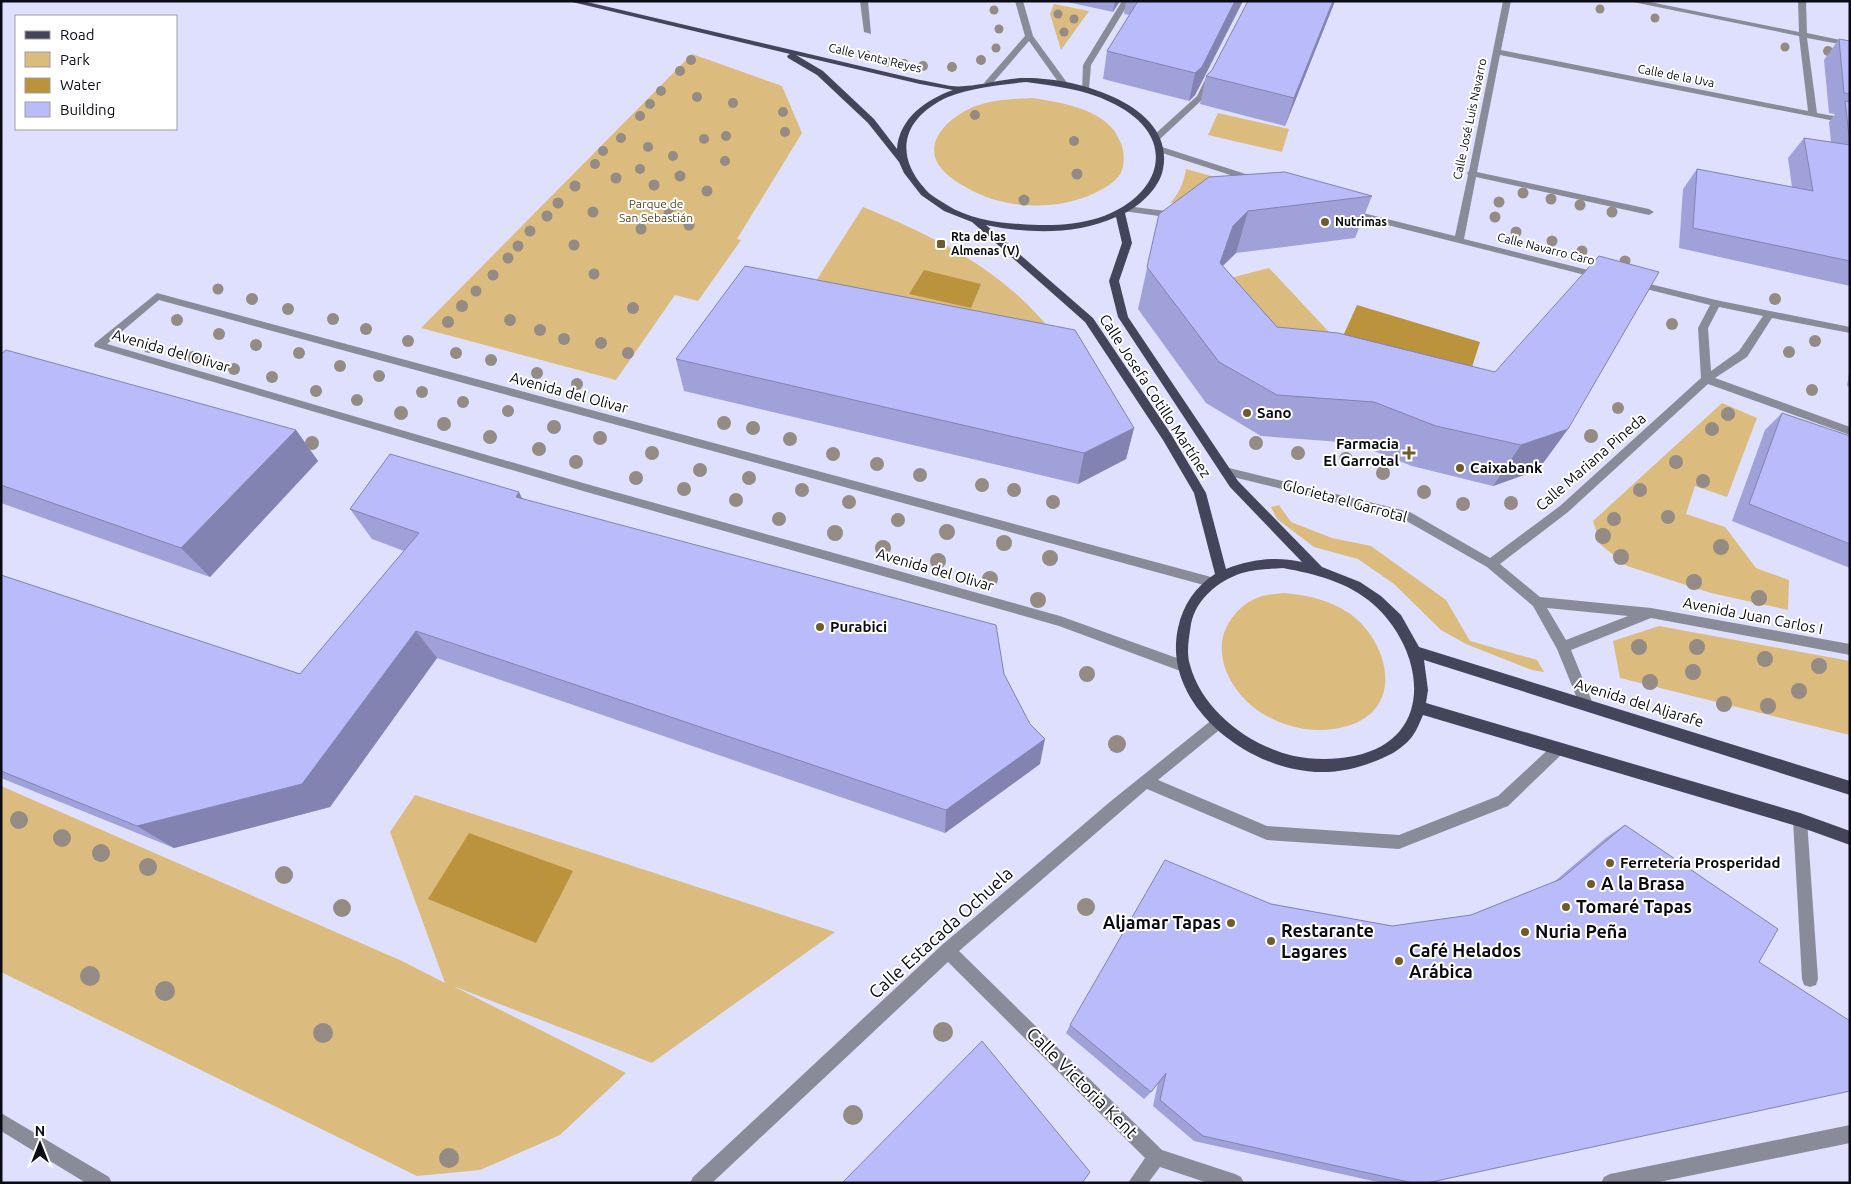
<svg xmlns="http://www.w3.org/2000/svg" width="1851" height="1184" font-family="Ubuntu,sans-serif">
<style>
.green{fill:#dbbc7e}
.water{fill:#bb933d}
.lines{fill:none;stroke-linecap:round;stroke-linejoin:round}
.minor{fill:#8a8b98;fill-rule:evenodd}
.major{fill:#44455a;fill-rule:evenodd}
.tree{fill:#938b84}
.wall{fill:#9fa1d8}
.shaded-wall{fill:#8283b0}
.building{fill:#b9bbfb;stroke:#8283b0}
.poi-dot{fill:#725b2b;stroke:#fff;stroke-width:2}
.labels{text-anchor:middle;stroke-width:4;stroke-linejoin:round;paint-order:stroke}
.far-street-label{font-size:12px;fill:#0b0b15;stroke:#fff}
.far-park-label{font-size:12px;fill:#564521;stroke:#fff}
.far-poi-label{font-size:12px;font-weight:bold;fill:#0b0b15;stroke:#fff;text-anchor:start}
.street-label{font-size:15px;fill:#0b0b15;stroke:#fff}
.poi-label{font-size:15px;font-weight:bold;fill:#0b0b15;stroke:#fff;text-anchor:start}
.near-poi-label{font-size:18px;font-weight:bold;fill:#0b0b15;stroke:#fff;text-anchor:start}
.near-street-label{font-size:18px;fill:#0b0b15;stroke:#fff}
</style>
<rect width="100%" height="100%" fill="#dee0fe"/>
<path class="green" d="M1054 4 1089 11 1061 50 1050 14Z
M692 54 782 86 802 133 737 239 741 240 698 301 675 295 616 380 421 328Z
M1032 98C1058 102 1093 107 1112 128 1115 131 1118 137 1120 141 1124 149 1125 161 1122 170 1119 180 1105 188 1097 192 1058 211 1007 210 969 189 958 183 943 174 937 162 924 136 958 111 979 105 997 99 1014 99 1032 98Z
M1218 113 1289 129 1282 152 1208 135Z
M1186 169 1268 192 1227 193 1170 203C1179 194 1184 182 1186 169Z
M863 207C916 229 971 254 1015 293 1029 305 1042 320 1055 334L800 306Z
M1269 268 1329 332 1281 345 1223 280Z
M1722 403 1757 418 1727 497 1695 486 1686 514 1725 527 1756 568 1789 580 1788 610 1711 593 1627 566 1601 545 1593 521Z
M1279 505 1291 522 1332 538 1371 546 1446 600 1470 641 1537 660 1544 672 1532 670 1466 644 1441 630 1394 584 1358 559 1314 547 1277 519 1271 507Z
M1284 593C1308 595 1329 600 1349 613 1389 641 1406 709 1347 726 1301 740 1242 716 1225 668 1221 654 1220 641 1226 628 1233 613 1246 601 1262 596 1269 594 1277 594 1284 593Z
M1659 626 1850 661V735L1620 678 1613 641Z
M1 786 402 961 445 983 390 832 415 795 835 932 652 1063 453 986 626 1073 560 1135 480 1170 417 1176 1 972Z"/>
<path class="water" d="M924 270 981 284 971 308 909 294Z
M1357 305 1480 342 1466 386 1339 345Z
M469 833 573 871 536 943 428 899Z"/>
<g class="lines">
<path class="minor" d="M860 1H868L871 34 864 32Z
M1015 1H1023L1033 36 1068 84 1067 86H1061L1029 41 991 85 984 83 1025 36Z
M1122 1H1130L1091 65 1089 89 1082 91 1083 65Z
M1503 1H1511L1501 50 1808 111 1799 36 1628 1H1645L1799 32 1798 1H1806L1807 33 1850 42V46L1807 38 1817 113 1850 119V124L1500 55 1477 172 1649 209 1654 212 1649 215 1476 177 1464 239 1604 274V278L1601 279 1344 214V210L1347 209 1455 236 1468 175 1467 173 1469 171Z
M1207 76 1214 78 1203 99 1160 139H1154V135L1197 96Z
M1162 147 1258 178 1259 180 1255 183 1252 182 1159 152V148Z
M1126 206 1166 211 1177 209 1182 212 1166 217 1123 211 1121 209Z
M1633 280 1716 300 1850 327V333L1772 318 1747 357 1715 378 1850 427V435L1708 384 1568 512 1500 564 1540 597 1651 608 1850 644V655L1651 618 1571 650 1593 704 1591 708 1586 710 1581 708 1557 649 1533 606 1487 567 1403 519 1225 475 1219 471 1225 467 1410 512 1490 558 1560 506 1701 378 1698 328 1710 305 1630 285 1628 283ZM1719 307 1763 316 1739 351 1711 371 1708 328ZM1547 608 1628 616 1566 640Z
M157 293 1211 577 1215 578 1217 582 1215 586 1211 587 159 300 107 344 583 483 1060 616 1188 662 1190 666 1188 670 1183 672 1059 626 583 491 95 347 94 345 95 343Z
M1218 717 1223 719 1225 723 1223 727 1158 780 1267 826 1399 835 1498 796 1553 745 1558 743 1563 745 1565 749 1563 753 1508 806 1399 849 1267 840 1147 789 959 951 1162 1150 1235 1174 1241 1177 1244 1183H1208L1160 1167 1148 1183H1128L1145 1158 948 962 712 1183H690L693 1177 942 945 1111 801 1213 719Z
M1800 813 1805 815 1807 820 1818 979 1816 985 1810 987 1804 985 1802 979 1793 820 1795 815Z
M1 1113 109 1177 112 1183H86L1 1131Z
M1850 1125V1143L1654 1183H1601L1604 1177 1610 1174Z"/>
<path class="major" d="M568 1H583L920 80C934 82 951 88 965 86 985 85 1005 78 1025 78 1074 77 1176 104 1163 169 1160 187 1141 205 1125 213L1132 243 1119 281 1128 317 1238 481 1322 567 1360 582 1381 596 1401 615 1419 647 1850 781V795L1424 660 1428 690 1426 703 1800 813 1850 831V845L1800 827 1423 715C1420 722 1416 732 1411 738 1401 750 1387 757 1373 762 1348 772 1321 775 1294 769 1232 756 1163 697 1178 628 1183 605 1195 587 1215 574L1194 493 1163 440 1085 322 972 222 944 211 921 195 904 173 899 162 868 123 817 75 788 58 787 56 790 54ZM796 55 920 84 953 90C927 99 899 118 897 149L874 119 823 71ZM1026 82C1055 86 1084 89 1110 102 1180 134 1165 196 1098 218 1073 226 1045 226 1020 224 996 223 967 218 947 205 940 200 931 196 926 190 892 153 904 117 948 97 973 87 1000 85 1026 82ZM1116 217 1122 243 1109 281 1118 317 1230 487 1302 562C1276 556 1251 559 1226 569L1206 493 1171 434 1093 318 986 225C1029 234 1076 235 1116 217ZM1283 568C1315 574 1348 582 1373 604 1425 650 1437 739 1354 756 1334 760 1313 760 1294 756 1249 746 1202 710 1190 665 1186 652 1189 638 1191 624 1196 599 1218 581 1242 573 1255 569 1269 569 1283 568Z"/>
</g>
<g class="tree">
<circle cx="1600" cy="9" r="4.5"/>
<circle cx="994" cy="10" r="4.5"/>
<circle cx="1058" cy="14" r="4.5"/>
<circle cx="1655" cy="18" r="4.5"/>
<circle cx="1074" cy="19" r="4.5"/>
<circle cx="999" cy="29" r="4.5"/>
<circle cx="1064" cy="32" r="4.5"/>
<circle cx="1785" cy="47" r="4.5"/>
<circle cx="996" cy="48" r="4.5"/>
<circle cx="1828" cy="51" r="5"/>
<circle cx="866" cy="55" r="5"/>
<circle cx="691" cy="60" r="5"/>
<circle cx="981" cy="60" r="5"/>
<circle cx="887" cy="62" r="5"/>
<circle cx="904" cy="64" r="5"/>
<circle cx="923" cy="66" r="5"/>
<circle cx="952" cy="67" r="5"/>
<circle cx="680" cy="71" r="5"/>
<circle cx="661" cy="91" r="5"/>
<circle cx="697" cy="97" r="5"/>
<circle cx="733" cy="103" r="5"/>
<circle cx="650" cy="104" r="5"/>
<circle cx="783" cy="112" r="5"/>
<circle cx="975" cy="115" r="5"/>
<circle cx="640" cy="116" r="5"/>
<circle cx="785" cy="132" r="5"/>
<circle cx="726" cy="136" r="5"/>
<circle cx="621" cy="138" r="5"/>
<circle cx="704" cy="139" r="5"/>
<circle cx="1074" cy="141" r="5"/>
<circle cx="648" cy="147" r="5"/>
<circle cx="603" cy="151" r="5"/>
<circle cx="673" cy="156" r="5"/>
<circle cx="725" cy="161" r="5"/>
<circle cx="595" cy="164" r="5"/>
<circle cx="640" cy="169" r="5"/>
<circle cx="1077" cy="174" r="5.5"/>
<circle cx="680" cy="176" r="5.5"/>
<circle cx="616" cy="178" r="5.5"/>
<circle cx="654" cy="185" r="5.5"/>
<circle cx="575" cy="186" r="5.5"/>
<circle cx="707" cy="191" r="5.5"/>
<circle cx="1523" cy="193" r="5.5"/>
<circle cx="1551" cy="199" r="5.5"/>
<circle cx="1024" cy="200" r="5.5"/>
<circle cx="1499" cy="202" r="5.5"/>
<circle cx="558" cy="203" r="5.5"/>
<circle cx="1580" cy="205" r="5.5"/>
<circle cx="593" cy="212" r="5.5"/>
<circle cx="1612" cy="212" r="5.5"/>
<circle cx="669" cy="214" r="5.5"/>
<circle cx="547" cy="216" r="5.5"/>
<circle cx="1495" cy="217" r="5.5"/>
<circle cx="689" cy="225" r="5.5"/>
<circle cx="641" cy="229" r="5.5"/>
<circle cx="530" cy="231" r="5.5"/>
<circle cx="1516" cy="232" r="5.5"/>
<circle cx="1552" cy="241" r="5.5"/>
<circle cx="574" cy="245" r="5.5"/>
<circle cx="518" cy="246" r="5.5"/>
<circle cx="1582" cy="251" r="5.5"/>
<circle cx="508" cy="258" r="5.5"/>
<circle cx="1625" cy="261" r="5.5"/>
<circle cx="594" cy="274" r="5.5"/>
<circle cx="493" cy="275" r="5.5"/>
<circle cx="218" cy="289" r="5.5"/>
<circle cx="476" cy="291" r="5.5"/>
<circle cx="252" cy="299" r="6"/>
<circle cx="1775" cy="299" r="6"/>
<circle cx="462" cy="306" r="6"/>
<circle cx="633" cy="308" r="6"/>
<circle cx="288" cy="309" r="6"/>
<circle cx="333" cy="319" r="6"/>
<circle cx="177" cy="320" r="6"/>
<circle cx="510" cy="320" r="6"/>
<circle cx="448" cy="322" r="6"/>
<circle cx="1672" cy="324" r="6"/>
<circle cx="366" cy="329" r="6"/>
<circle cx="540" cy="330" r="6"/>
<circle cx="219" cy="334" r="6"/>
<circle cx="564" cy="339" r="6"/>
<circle cx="408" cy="341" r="6"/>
<circle cx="1815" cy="341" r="6"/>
<circle cx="601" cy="343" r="6"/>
<circle cx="256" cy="345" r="6"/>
<circle cx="149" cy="347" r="6"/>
<circle cx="1789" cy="352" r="6"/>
<circle cx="299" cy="353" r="6"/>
<circle cx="456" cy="353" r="6"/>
<circle cx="628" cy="353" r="6"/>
<circle cx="193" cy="357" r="6"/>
<circle cx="491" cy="360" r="6"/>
<circle cx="340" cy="366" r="6"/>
<circle cx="234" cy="369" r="6"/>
<circle cx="537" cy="373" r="6"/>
<circle cx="379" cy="376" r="6"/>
<circle cx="272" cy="377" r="6"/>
<circle cx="577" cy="384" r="6"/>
<circle cx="1812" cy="390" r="6"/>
<circle cx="316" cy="391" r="6"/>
<circle cx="422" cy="392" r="6"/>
<circle cx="357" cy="400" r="6"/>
<circle cx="463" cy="402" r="6"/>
<circle cx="1618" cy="408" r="6"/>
<circle cx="508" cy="411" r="6"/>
<circle cx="401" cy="413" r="7"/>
<circle cx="1728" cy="414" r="7"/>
<circle cx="724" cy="423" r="7"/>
<circle cx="444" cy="424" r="7"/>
<circle cx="554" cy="427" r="7"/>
<circle cx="753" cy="428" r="7"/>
<circle cx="1712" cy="429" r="7"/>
<circle cx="1591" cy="436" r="7"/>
<circle cx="490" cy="437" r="7"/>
<circle cx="600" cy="438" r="7"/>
<circle cx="790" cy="439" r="7"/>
<circle cx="312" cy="443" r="7"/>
<circle cx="1256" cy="443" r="7"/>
<circle cx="539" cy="449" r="7"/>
<circle cx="652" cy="453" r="7"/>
<circle cx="1298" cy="453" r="7"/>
<circle cx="833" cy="454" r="7"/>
<circle cx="1346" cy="459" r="7"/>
<circle cx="576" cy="462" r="7"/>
<circle cx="1676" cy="462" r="7"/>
<circle cx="877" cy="464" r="7"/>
<circle cx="700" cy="470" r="7"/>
<circle cx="1383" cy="473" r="7"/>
<circle cx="920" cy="475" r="7"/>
<circle cx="636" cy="478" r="7"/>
<circle cx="749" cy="478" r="7"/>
<circle cx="1703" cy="481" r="7"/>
<circle cx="982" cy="485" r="7"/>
<circle cx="684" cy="489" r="7"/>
<circle cx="802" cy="490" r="7"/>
<circle cx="1014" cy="490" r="7"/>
<circle cx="1640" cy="490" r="7"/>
<circle cx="1424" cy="492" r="7"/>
<circle cx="736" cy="500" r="7"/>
<circle cx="849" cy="502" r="7"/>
<circle cx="1053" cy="502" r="7"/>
<circle cx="1511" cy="503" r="7"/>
<circle cx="1463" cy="504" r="7"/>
<circle cx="1668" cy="517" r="7"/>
<circle cx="779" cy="519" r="7"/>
<circle cx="1614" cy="519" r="7"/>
<circle cx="898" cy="520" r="7"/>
<circle cx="947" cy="532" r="8"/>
<circle cx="835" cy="533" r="8"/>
<circle cx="1603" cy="536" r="8"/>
<circle cx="1004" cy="543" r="8"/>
<circle cx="1721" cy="547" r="8"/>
<circle cx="883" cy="548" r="8"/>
<circle cx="1621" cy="557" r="8"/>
<circle cx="1050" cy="558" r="8"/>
<circle cx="938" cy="561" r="8"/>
<circle cx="990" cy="579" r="8"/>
<circle cx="1694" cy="582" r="8"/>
<circle cx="1759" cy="598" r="8"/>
<circle cx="1038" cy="600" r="8"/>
<circle cx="1639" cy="647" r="8"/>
<circle cx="1697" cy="647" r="8"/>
<circle cx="1765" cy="659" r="8"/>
<circle cx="1819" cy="666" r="8"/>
<circle cx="1693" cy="672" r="8"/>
<circle cx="1087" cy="674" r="8"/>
<circle cx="1650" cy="682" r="8"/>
<circle cx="1799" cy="691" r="8"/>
<circle cx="1724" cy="704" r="8"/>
<circle cx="1768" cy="706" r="8"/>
<circle cx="1117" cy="744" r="9"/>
<circle cx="19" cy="820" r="9"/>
<circle cx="62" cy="838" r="9"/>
<circle cx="101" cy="853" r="9"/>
<circle cx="148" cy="867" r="9"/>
<circle cx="284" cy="875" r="9"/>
<circle cx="1086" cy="907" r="9"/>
<circle cx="342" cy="908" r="9"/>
<circle cx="90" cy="976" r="10"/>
<circle cx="165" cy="991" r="10"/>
<circle cx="943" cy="1032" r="10"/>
<circle cx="323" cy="1033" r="10"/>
<circle cx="853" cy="1115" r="10"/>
<circle cx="449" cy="1158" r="10"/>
</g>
<path class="wall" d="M1063 1H1120L1113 12Z
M1126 1H1243L1195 95 1189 101 1103 79 1107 51 1130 15 1124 14Z
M1248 1H1335L1285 126 1200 104 1206 76 1212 70Z
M1839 39 1850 41V286L1679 248 1683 189 1697 169 1792 187 1788 158 1804 138 1831 142 1829 122 1835 114 1829 113 1824 60Z
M1372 196 1355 238 1236 253 1223 266 1277 327 1568 429 1538 470 1493 486 1412 466 1354 443 1261 436 1206 403 1138 309 1159 214Z
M1 354 296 430 318 461 210 577 1 503Z
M676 359 1134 428 1126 459 1078 484 684 391Z
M1850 366V387L1847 386Z
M1782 413 1850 436V568L1732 521 1765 430Z
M522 498 1004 674 1040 764 945 833 437 658 330 807 174 848 1 778V575L300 674 404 551 372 539 350 509Z
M1625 825 1428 1183H1382L1194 1141 1153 1106 1158 1083 1151 1092 1144 1099 1066 1033 1070 1025 1271 904 1392 926 1471 915 1554 882 1607 837Z"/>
<path class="shaded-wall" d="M1115 1H1120L1113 12Z
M1235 1H1243L1195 95 1189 101 1195 73Z
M1333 1H1335L1285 126 1294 98Z
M1248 211 1236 253 1220 268V263L1233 226Z
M1134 428 1126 459 1078 484 1084 453Z
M1568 429 1538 470 1493 486 1521 445Z
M296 430 318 461 210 577 181 548Z
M519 492 534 523 516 497Z
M416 631 437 658 330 807 174 848 137 826Z
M1045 739 1040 764 945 833 946 810Z"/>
<path class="building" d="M1138 1H1235L1202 67 1195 73 1107 51Z
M1248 1H1333L1294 98 1206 76 1212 70Z
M1839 39 1850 41V94L1844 93Z
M1845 101 1850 102V144Z
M1804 138 1850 145V261L1693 228 1697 169 1813 191Z
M1285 172 1372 196 1248 211 1233 226 1220 263 1277 327 1338 333 1495 372 1599 256 1659 272 1568 429 1521 445 1436 426 1374 402 1277 395 1219 362 1147 267 1159 214 1209 177Z
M745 266 1075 330 1134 428 1084 453 676 359Z
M6 350 296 430 181 548 1 485V354Z
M1782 413 1850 436V544L1749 504Z
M390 454 519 492 516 497 996 625 1004 674 1030 724 1045 739 946 810 416 631 302 784 137 826 1 771V575L300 674 419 533 350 509Z
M1625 825 1778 929 1759 962 1850 1021V1091L1427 1183H1413L1203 1136 1160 1100 1166 1073 1151 1092 1070 1025 1165 860 1271 904 1392 926 1471 915 1561 879Z
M982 1041 1090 1172 1082 1183H842Z"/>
<g class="poi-dot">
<circle cx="1325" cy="222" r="5"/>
<rect x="936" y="239" width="10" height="10" rx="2.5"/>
<circle cx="1247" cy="413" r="5"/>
<path d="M1406.5 445.5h5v5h5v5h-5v5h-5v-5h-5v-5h5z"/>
<circle cx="1460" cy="468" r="5"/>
<circle cx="820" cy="627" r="5"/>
<circle cx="1610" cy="863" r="5"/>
<circle cx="1591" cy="884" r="5"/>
<circle cx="1566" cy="907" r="5"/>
<circle cx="1231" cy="923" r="5"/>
<circle cx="1525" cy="932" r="5"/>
<circle cx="1271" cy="941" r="5"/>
<circle cx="1399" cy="961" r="5"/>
</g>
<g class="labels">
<g class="far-street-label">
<text transform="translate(875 58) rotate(13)" y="4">Calle Venta Reyes</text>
<text transform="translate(1676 76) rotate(11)" y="4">Calle de la Uva</text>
<text transform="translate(1470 119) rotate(-78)" y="4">Calle José Luis Navarro</text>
<text transform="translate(1546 249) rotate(14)" y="4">Calle Navarro Caro</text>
</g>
<g class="far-park-label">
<text x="656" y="208">Parque de<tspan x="656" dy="14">San Sebastián</tspan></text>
</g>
<g class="far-poi-label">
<text x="1335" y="226">Nutrimas</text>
<text x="951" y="241">Rta de las<tspan x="951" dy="14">Almenas (V)</tspan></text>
</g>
<g class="street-label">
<text transform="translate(171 351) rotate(16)" y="5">Avenida del Olivar</text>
<text transform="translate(569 393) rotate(15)" y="5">Avenida del Olivar</text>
<text transform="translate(1155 396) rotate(57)" y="5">Calle Josefa Cotillo Martínez</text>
<text transform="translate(1591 462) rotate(-41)" y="5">Calle Mariana Pineda</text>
<text transform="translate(1345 501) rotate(15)" y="5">Glorieta el Garrotal</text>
<text transform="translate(935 570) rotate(16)" y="5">Avenida del Olivar</text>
<text transform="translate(1753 616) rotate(11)" y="5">Avenida Juan Carlos I</text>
<text transform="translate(1639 703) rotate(17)" y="5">Avenida del Aljarafe</text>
</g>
<g class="poi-label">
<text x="1257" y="418">Sano</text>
<text x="1399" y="449" text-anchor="end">Farmacia<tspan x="1399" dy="17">El Garrotal</tspan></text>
<text x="1470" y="473">Caixabank</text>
<text x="830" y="632">Purabici</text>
<text x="1620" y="868">Ferretería Prosperidad</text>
</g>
<g class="near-poi-label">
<text x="1601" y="890">A la Brasa</text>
<text x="1576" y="913">Tomaré Tapas</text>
<text x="1221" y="929" text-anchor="end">Aljamar Tapas</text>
<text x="1281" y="937">Restarante<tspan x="1281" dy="21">Lagares</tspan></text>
<text x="1535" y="938">Nuria Peña</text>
<text x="1409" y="957">Café Helados<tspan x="1409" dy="21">Arábica</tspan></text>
</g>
<g class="near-street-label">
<text transform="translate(941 933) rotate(-42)" y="6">Calle Estacada Ochuela</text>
<text transform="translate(1082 1083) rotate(45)" y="6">Calle Victoria Kent</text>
</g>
</g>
<rect width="1851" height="1184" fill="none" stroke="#0b0b15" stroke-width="5"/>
<rect x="15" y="15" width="162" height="115" fill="#ffffff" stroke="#9d9da1"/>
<rect x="25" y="31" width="25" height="8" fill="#44455a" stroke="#9d9da1"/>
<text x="60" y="40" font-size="15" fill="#0b0b15">Road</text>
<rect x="25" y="52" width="25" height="15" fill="#dbbc7e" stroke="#9d9da1"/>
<text x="60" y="65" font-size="15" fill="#0b0b15">Park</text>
<rect x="25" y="78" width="25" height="15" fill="#bb933d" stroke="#9d9da1"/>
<text x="60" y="90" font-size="15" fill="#0b0b15">Water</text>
<rect x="25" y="102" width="25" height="15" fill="#b9bbfb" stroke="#9d9da1"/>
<text x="60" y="115" font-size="15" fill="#0b0b15">Building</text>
<g transform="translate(40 1144)" stroke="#ffffff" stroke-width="4" paint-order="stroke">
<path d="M0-4L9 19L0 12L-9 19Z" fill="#0b0b15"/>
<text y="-8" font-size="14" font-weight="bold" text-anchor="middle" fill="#0b0b15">N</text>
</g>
</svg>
